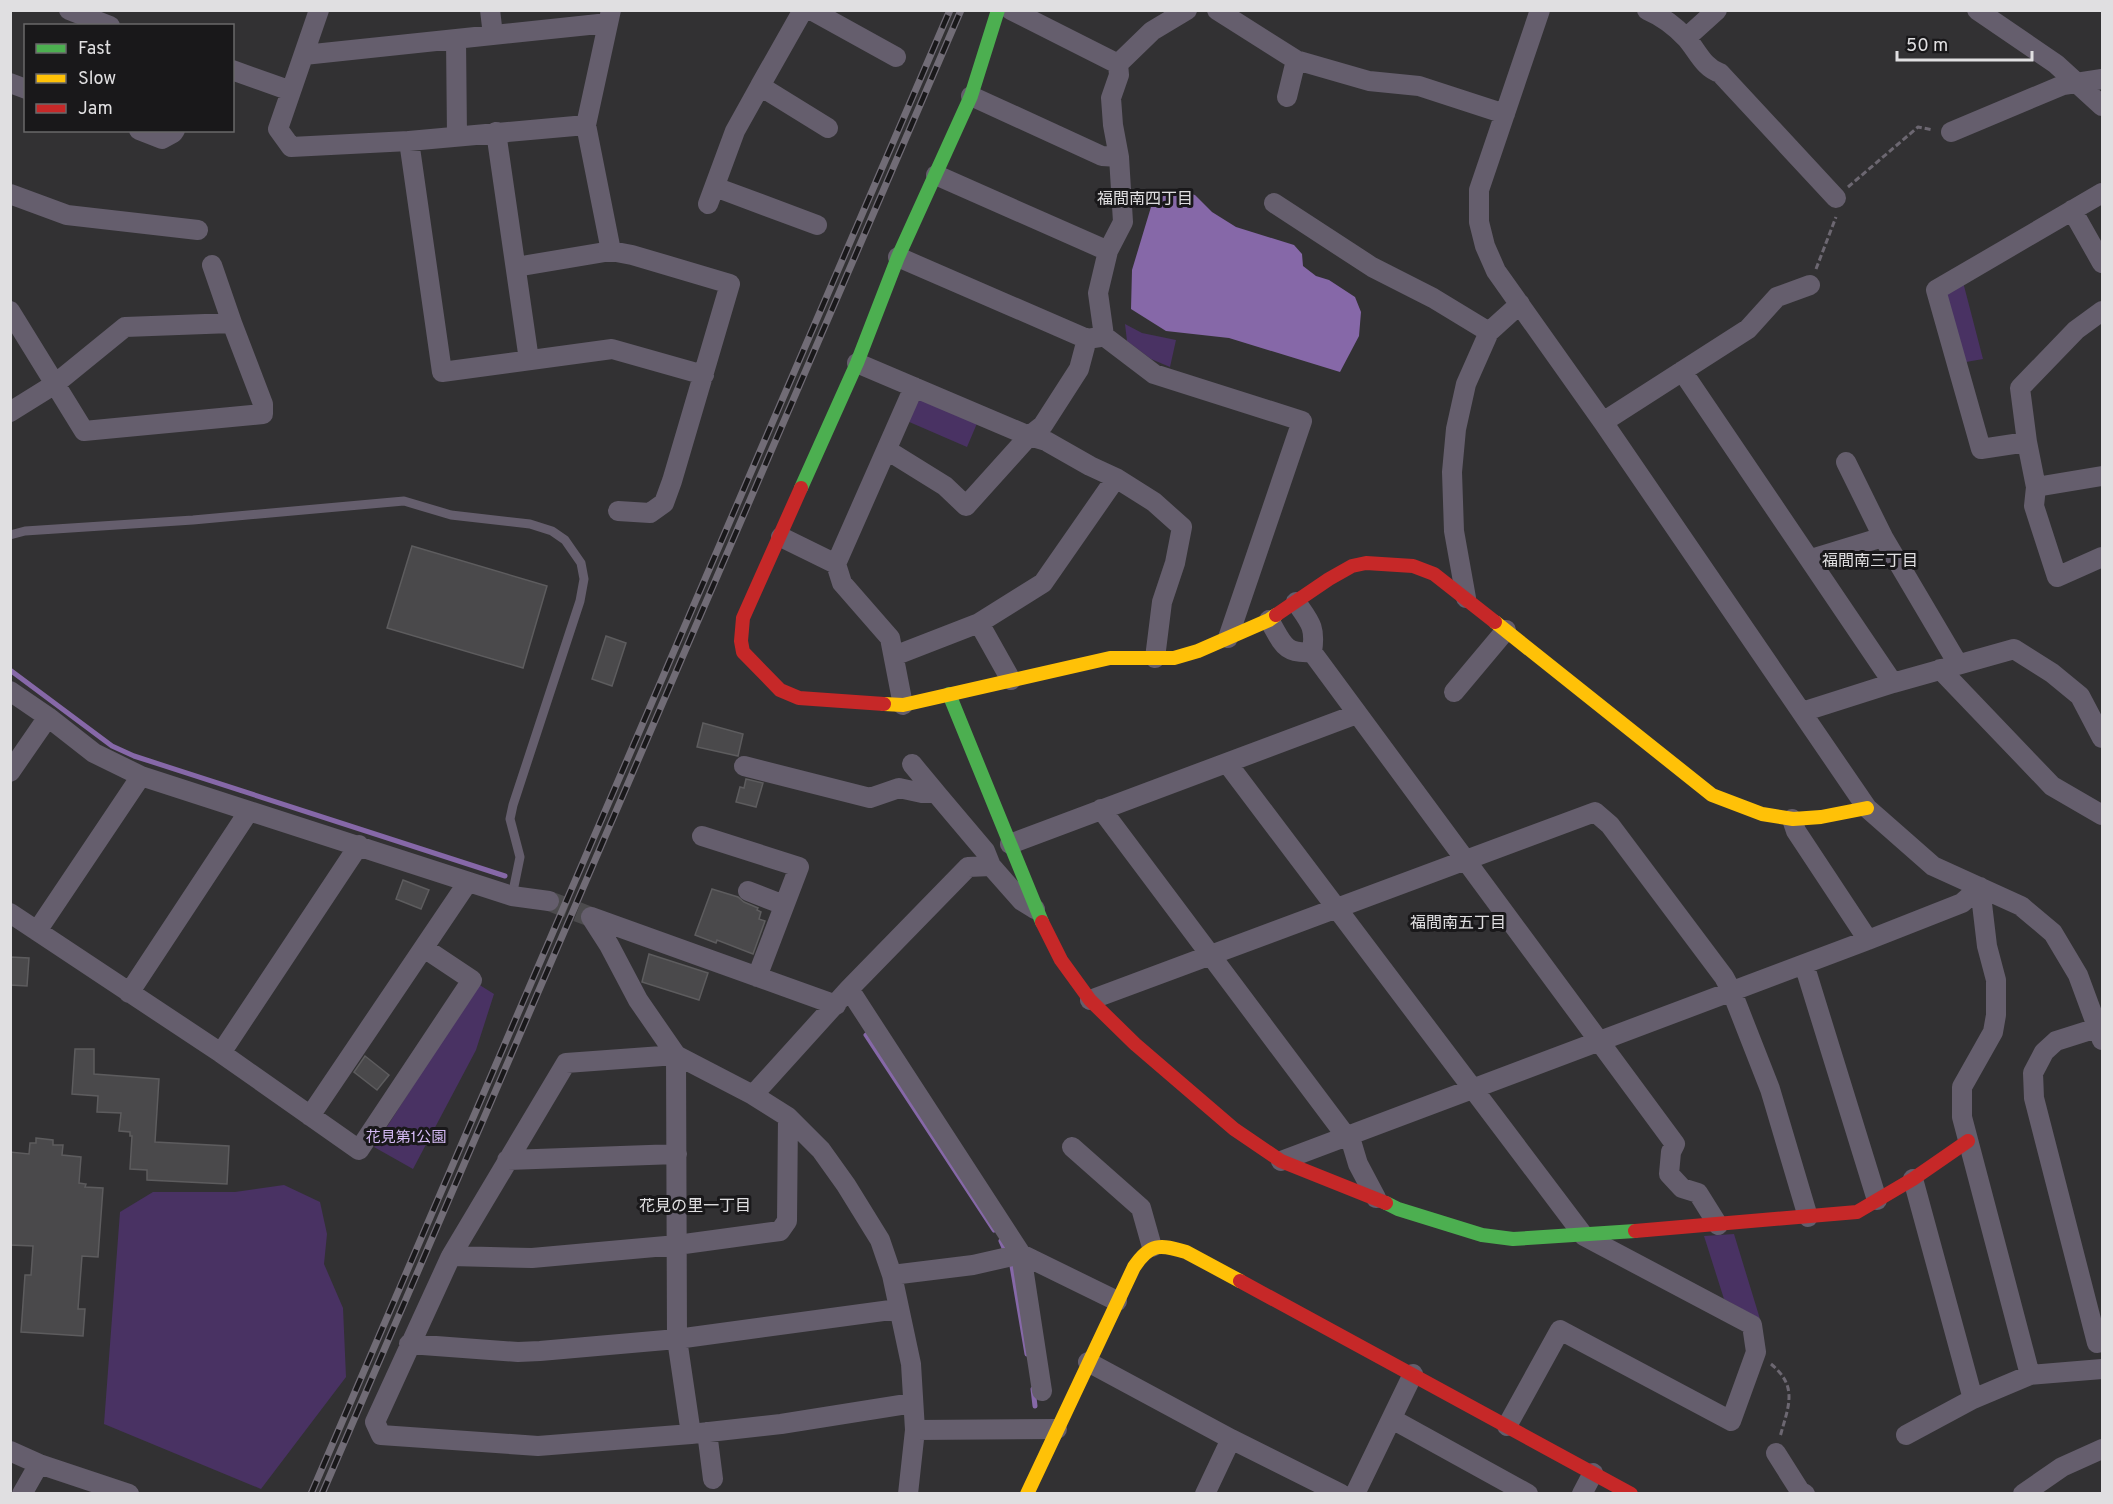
<svg xmlns="http://www.w3.org/2000/svg" width="2113" height="1504" font-family="Overpass,'Noto Sans JP',sans-serif">
<style>
.green{fill:#493263}
.water{fill:#8668a8}
.lines{fill:none;stroke-linecap:round;stroke-linejoin:round}
.stream{stroke:#8668a8;stroke-width:5}
.building{fill:#4a494b;stroke:#5d5c5e;stroke-width:1.5}
.street-tunnel{stroke:#4c4b4d;stroke-width:20;stroke-dasharray:20 10;stroke-linecap:butt}
.path{stroke:#6c6771;stroke-width:3;stroke-dasharray:6 3;stroke-linecap:butt}
.lane{stroke:#655e6d;stroke-width:9}
.street{stroke:#655e6d;stroke-width:20}
.fast{stroke:#4caf50;stroke-width:14}
.slow{stroke:#ffc107;stroke-width:14}
.jam{stroke:#c62828;stroke-width:14}
.rail-casing{stroke:#716c76;stroke-width:7}
.rail{stroke:#19181a;stroke-width:4.5;stroke-dasharray:14;stroke-linecap:butt}
.labels{text-anchor:middle;stroke-width:6;stroke-linejoin:round;paint-order:stroke}
.park-label{font-size:15px;fill:#d5bbf5;stroke:#19181a}
.neighbourhood-label{font-size:16px;fill:#e0dfe1;stroke:#19181a}
</style>
<rect width="100%" height="100%" fill="#323133"/>
<path class="green" d="M1963 282 1983 359 1966 362 1947 299V291Z
M1125 324 1142 333 1176 340 1170 367 1151 359 1127 341Z
M925 400 978 421 967 447 907 421 915 402Z
M478 984 494 994 476 1050 413 1169 374 1147Z
M284 1185 320 1202 327 1234 324 1264 343 1308 346 1377 261 1489 104 1424 120 1212 153 1192H235Z
M1734 1234 1760 1319 1724 1299 1704 1236Z"/>
<path class="water" d="M1178 190 1195 195 1212 212 1236 227 1294 245 1302 254 1303 266 1316 276 1329 280 1355 297 1361 312 1359 336 1340 372 1229 338 1166 331 1131 309 1132 270 1151 207 1161 197Z"/>
<g class="lines">
<path class="stream" d="M10 670 112 746 134 756 505 876
M866 1035 994 1230
M1001 1241 1012 1266 1027 1354
M1033 1389 1035 1406"/>
</g>
<path class="building" d="M412 546 547 586 523 668 387 628Z
M606 636 626 643 612 686 592 679Z
M703 723 743 734 738 756 697 747Z
M746 779 763 783 756 807 736 802 740 787 744 788Z
M403 880 429 890 421 909 396 899Z
M712 889 738 897 744 902 758 908 757 910 761 912 759 919 765 921 753 954 717 940 716 943 695 935Z
M649 954 708 973 699 1000 642 982Z
M10 957 29 958 27 986 10 985Z
M75 1049H94V1074L159 1079 155 1142 229 1146 227 1184 147 1180V1170L130 1169 132 1136H130V1132L119 1131 121 1113 97 1112 98 1096 72 1094Z
M365 1056 389 1075 377 1090 354 1072Z
M36 1138 53 1140V1145H63L62 1155 81 1157 79 1183 86 1184 85 1187 103 1188 98 1257 82 1256 78 1309H85L83 1336 21 1332 25 1275H31L33 1246 10 1245V1152L29 1154 30 1143H36Z"/>
<g class="lines">
<path class="street-tunnel" d="M549 901 591 917"/>
<path class="path" d="M1848 187 1918 127 1933 130
M1816 269 1836 217
M1771 1364C1799 1387 1788 1407 1780 1437"/>
<path class="lane" d="M10 535 25 531 193 520 404 501 451 515 530 524 552 531 565 540 581 563 584 579 580 601 513 805 510 819 520 857 512 896"/>
<path class="street" d="M69 10 110 26
M319 10 278 129 291 147 409 141 586 125 611 10
M490 10 493 35
M803 10 760 86 828 128
M811 10 896 57
M1011 10 1118 64
M1217 10 1296 60 1369 81 1419 86 1505 114
M1540 10 1479 190V222L1485 246 1496 271 1603 422 1867 808 1933 866 2021 906 2053 933 2078 975 2102 1040
M1647 10C1661 16 1676 27 1687 39 1698 52 1704 68 1720 73L1836 198
M1977 10 2056 64 2102 106
M1686 38 1717 10
M456 39 457 136
M304 55 608 23
M1118 64 1119 75 1111 98 1113 125 1119 157 1123 222 1108 251 1098 293 1104 336 1154 374 1302 421 1228 638
M1118 64 1152 31 1187 10
M232 70 291 91
M10 83 26 89
M971 96 1102 156 1119 157
M1287 97 1296 60
M586 125 611 251
M139 130 162 139 173 133 175 130
M496 132 529 360
M1951 132 2063 85 2102 79
M409 141 442 372 612 349 704 375
M936 175 1108 251
M715 187 817 225
M10 194 67 215 198 230
M1274 203 1372 267 1433 298 1489 332
M708 204 735 131 760 86
M2072 210 2102 263
M898 257 1087 339 1100 337
M212 265 232 323
M516 267 611 251 632 255 730 284 672 481 664 503 650 513 618 511
M10 311 84 431 263 414V404L232 323 125 327 55 384 10 412
M2102 311 2076 330 2020 388 2027 442 2036 487 2102 476
M857 363 1029 436 1046 441 1090 466 1116 478 1154 502 1182 527 1175 563 1162 602 1155 658
M1682 371 1893 683
M1603 422 1748 329 1777 297 1810 285
M2027 442 1981 449 1936 290 2102 193
M887 450 945 486 966 506 1029 436 1043 425 1079 369 1087 339
M1846 462 1883 537
M2036 487 2034 506 2057 577 2102 557
M781 537 836 564 914 387
M1811 559 1883 537 1958 664
M836 564 842 583 890 638 903 705
M1466 598 1454 531 1452 472 1456 429 1466 384 1489 332 1520 304
M1296 602C1310 622 1316 627 1312 652L1675 1144 1671 1152 1669 1174 1682 1188 1698 1193 1718 1225
M1269 620C1283 643 1283 654 1312 652
M979 623 1043 583 1116 478
M894 656 979 623 1011 680
M1940 669 2052 786 2102 815
M10 691 48 717 94 753 141 776 512 896 549 901
M1454 692 1506 630
M1802 712 1893 683 2014 649 2052 673 2080 696 2102 738
M1227 763 1584 1236 1752 1325 1756 1352 1731 1421 1560 1330 1507 1426
M912 764 936 793
M744 766 870 798 899 788 922 793H936L985 851 991 866
M10 772 48 717
M1101 809 1352 1144 1358 1164 1376 1198
M1792 819 1796 831 1868 940
M702 836 799 867 757 977
M1010 844 1357 714
M1980 887 1987 946 1996 980V1015L1993 1032 1962 1087V1117L2030 1375
M748 891 784 905
M10 913 221 1053 359 1150 472 980 424 948
M591 917 609 945 638 1000 676 1055 753 1095 788 1117 821 1150 846 1185 880 1240 892 1275 911 1364 915 1430 908 1494
M591 917 836 1005
M37 931 141 776
M1804 964 1877 1200
M849 989 1021 1254 1042 1391
M129 993 249 811
M1090 1000 1595 812 1610 825 1724 977 1732 992 1770 1089 1808 1217
M2097 1028 2056 1041 2044 1052 2033 1073 2034 1098 2097 1343 2102 1342
M221 1053 359 845
M676 1055 566 1063 451 1256 375 1422 381 1435 538 1446 691 1434 781 1424 913 1403
M676 1055 677 1339 691 1434
M753 1095 849 989 968 867 991 866 1022 901 1035 909
M310 1116 468 882
M1072 1147 1141 1208 1152 1247
M507 1160 677 1154
M1281 1161 1868 940 1962 903 1980 887
M1913 1179 1973 1399 2030 1375 2102 1369
M451 1256 532 1258 677 1245 780 1231 787 1221 788 1117
M892 1275 973 1265 1021 1254 1117 1301
M409 1344 518 1352 540 1351 677 1339 898 1309
M1088 1362 1231 1439 1341 1494
M1392 1419 1528 1494
M915 1430 1057 1429
M707 1432 713 1479
M1906 1435 1973 1399
M10 1451 39 1464 129 1494
M1776 1453 1800 1491 1805 1494
M22 1494 39 1464
M1205 1494 1231 1439
M1355 1494 1413 1374
M1582 1494 1593 1473
M2023 1494 2062 1467 2102 1449"/>
<path class="fast" d="M801 488 857 363 898 257 971 96 998 10
M949 694 1042 922
M1386 1203 1398 1209 1482 1235 1513 1239 1635 1231"/>
<path class="slow" d="M1495 622 1712 795 1762 814 1793 819 1821 817 1867 808
M884 704 903 705 1110 658H1174L1198 651 1269 620 1276 615
M1027 1494 1134 1267C1150 1243 1160 1244 1186 1252L1240 1281"/>
<path class="jam" d="M801 488 743 618 741 641 743 652 780 690 799 698 884 704
M1276 615 1329 579 1352 566 1366 563 1413 566 1434 574 1495 622
M1042 922 1061 960 1090 1000 1135 1044 1234 1129 1281 1161 1386 1203
M1635 1231 1857 1212 1913 1179 1968 1141
M1240 1281 1631 1494"/>
<defs>
<path id="rail" d="M311 1494 950 10
M322 1494 961 10"/>
</defs>
<use href="#rail" class="rail-casing"/>
<use href="#rail" class="rail"/>
</g>
<g class="labels">
<g class="park-label">
<text x="406" y="1142">花見第1公園</text>
</g>
<g class="neighbourhood-label">
<text x="1145" y="204">福間南四丁目</text>
<text x="1870" y="566">福間南三丁目</text>
<text x="1458" y="928">福間南五丁目</text>
<text x="695" y="1211">花見の里一丁目</text>
</g>
</g>
<rect width="2113" height="1504" fill="none" stroke="#e0dfe1" stroke-width="24"/>
<rect x="24" y="24" width="210" height="108" fill="#19181a" stroke="#69686a" stroke-width="1.5"/>
<rect x="36" y="44" width="30" height="9" fill="#4caf50" stroke="#69686a" stroke-width="1.5"/>
<text x="78" y="54" font-size="18" fill="#e0dfe1">Fast</text>
<rect x="36" y="74" width="30" height="9" fill="#ffc107" stroke="#69686a" stroke-width="1.5"/>
<text x="78" y="84" font-size="18" fill="#e0dfe1">Slow</text>
<rect x="36" y="104" width="30" height="9" fill="#c62828" stroke="#69686a" stroke-width="1.5"/>
<text x="78" y="114" font-size="18" fill="#e0dfe1">Jam</text>
<path d="M1897 51v9h135v-9" fill="none" stroke="#e0dfe1" stroke-width="3"/>
<text x="1906" y="51" font-size="18" fill="#e0dfe1" stroke="#19181a" stroke-width="4.5" paint-order="stroke">50 m</text>
</svg>
